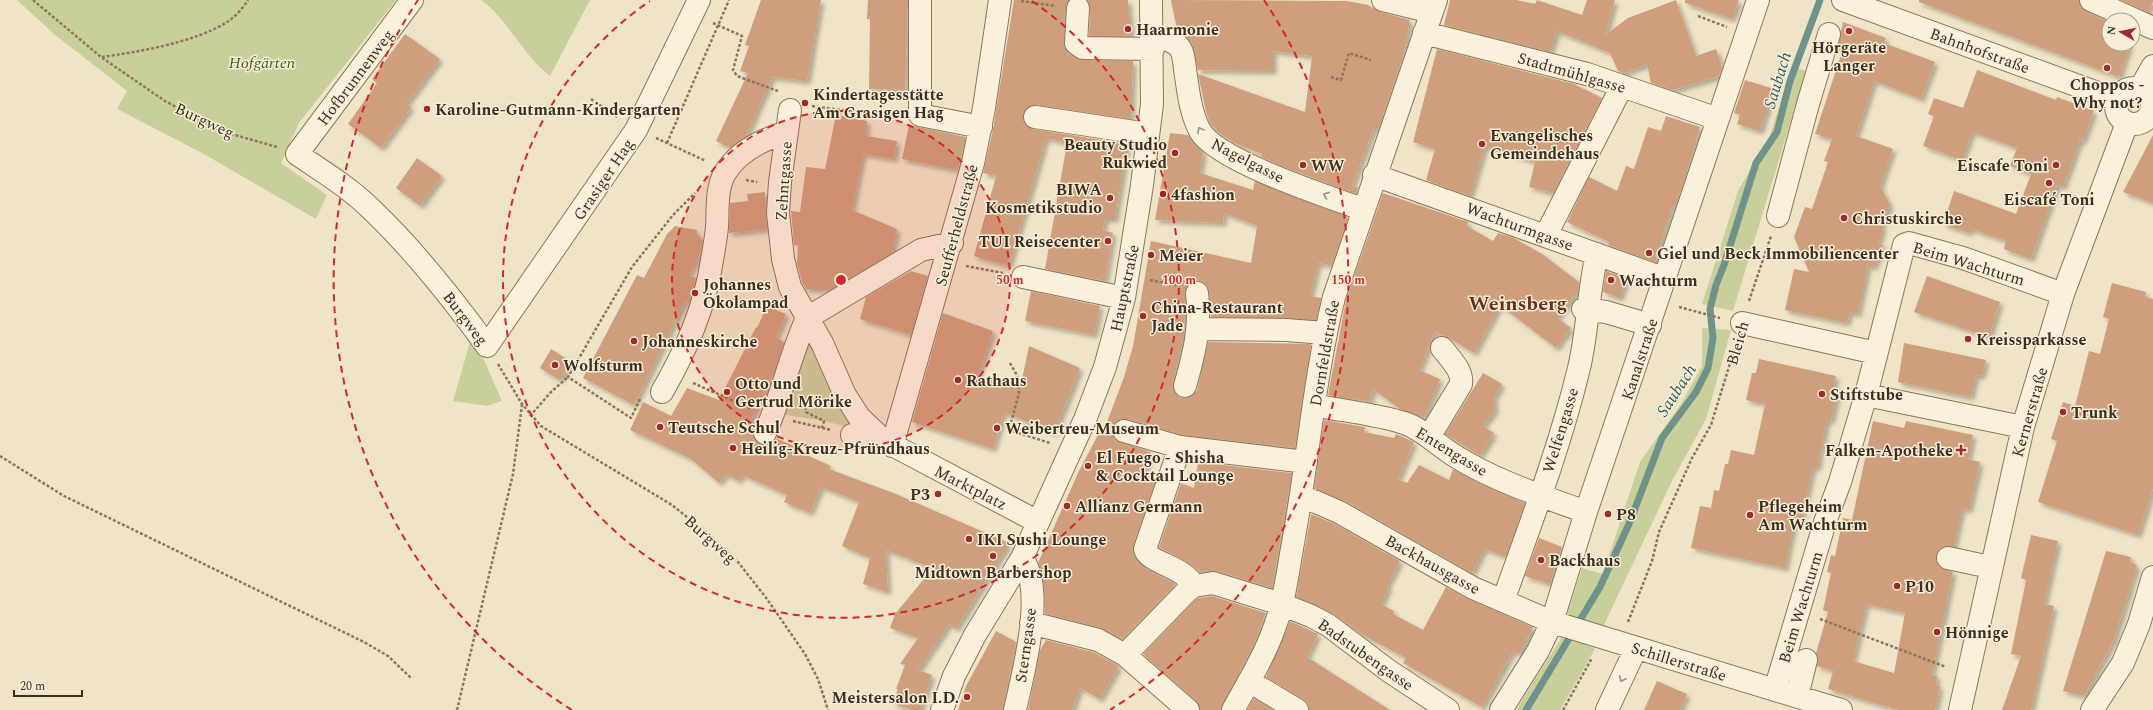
<svg xmlns="http://www.w3.org/2000/svg" width="2153" height="710" font-family="Spectral,serif">
<style>
.green{fill:#c9cf9b}
.lines{fill:none;stroke-linecap:round;stroke-linejoin:round}
.stream{stroke:#6f938a;stroke-width:7}
.building{fill:#cf9f7d;fill-rule:evenodd;filter:url(#shadow)}
.minor-casing{stroke:#8d765c;stroke-width:24}
.path{stroke:#8d765c;stroke-width:2.5;stroke-dasharray:3 2;stroke-linecap:butt}
.minor{stroke:#faf1dc;stroke-width:22}
.oneway{stroke:#9c907e}
.ring{fill:none;stroke:#d62828;stroke-width:2;stroke-dasharray:7 5}
.poi-dot{fill:#9e2a2b;stroke:#f7eed8;stroke-width:1.5}
.labels{text-anchor:middle;stroke-width:3;stroke-linejoin:round;paint-order:stroke}
.poi-label{font-size:16px;font-weight:bold;fill:#3d2e20;stroke:#f7eed8;text-anchor:start}
.street-label{font-size:16px;fill:#3d2e20;stroke:#f7eed8}
.park-label{font-size:16px;font-style:italic;fill:#4d5a26;stroke:#f7eed8}
.water-label{font-size:17px;font-style:italic;fill:#2f5d5a;stroke:#f7eed8}
.district-label{font-size:20px;font-weight:bold;fill:#6b2e1e;stroke:#f7eed8}
.centre{fill:#d62828;stroke:#f7eed8;stroke-width:2}
.ring-label{font-size:12px;text-anchor:middle;font-weight:bold;fill:#d62828;stroke:#f7eed8;stroke-width:3;stroke-linejoin:round;paint-order:stroke}
</style>
<defs>
<filter id="shadow"><feDropShadow dx="3.5" dy="3.5" stdDeviation="2" flood-color="#0004"/></filter>
</defs>
<rect width="100%" height="100%" fill="#f0e4c8"/>
<path class="green" d="M17 0H396L299 123 281 163 327 195 316 219 202 153 117 109 127 91 54 34Z
M481 0H590L550 76C522 55 509 20 481 0Z
M1792 66 1806 71 1733 311 1702 304 1738 191 1770 135Z
M809 328 856 429 824 421 780 414Z
M1702 328 1731 330 1706 419 1672 481 1603 627 1567 615 1582 568 1603 574 1640 462 1681 404 1702 366Z
M470 342 484 360 502 401 487 406 453 401Z
M1565 632 1595 649 1560 710H1516Z"/>
<g class="lines">
<path class="stream" d="M1526 710 1600 587 1629 524 1662 438 1696 392 1708 368 1713 338 1710 309 1716 285 1724 265 1756 163 1777 132 1790 81 1820 0"/>
</g>
<path class="building" d="M761 0H821L807 81 772 77 746 136 730 148 716 141 748 73 740 71 749 46 745 45Z
M868 0H908L905 90 869 89 870 19H867Z
M1014 0H1069L1066 7 1064 42 1068 53 1083 60 1133 61 1131 119 1037 105H1031L1026 109 1023 116 1027 126 1033 129 1127 144 1115 219H1105L1103 230 1113 233 1105 281 1045 269 1067 143 1046 138 1009 266 974 256 996 176 983 173 993 129Z
M1087 0H1128L1131 36H1089L1090 9Z
M1171 0 1347 1 1368 5 1380 12 1410 20 1403 57 1378 130 1374 128 1352 186 1358 187 1356 194 1279 165 1261 157 1262 154 1234 143 1219 133 1210 124 1206 112 1198 74 1305 112 1312 56 1273 51V71L1198 70 1192 44 1185 35 1177 30Z
M1450 0H1516L1535 4 1537 0 1582 15 1587 0H1615L1605 35 1628 18 1676 0 1696 56 1716 49 1722 67 1719 76 1673 90 1651 83 1647 64 1624 73 1618 71 1610 53 1557 31 1550 52 1444 25Z
M1685 0H1739L1732 19 1685 3Z
M1919 0H2079L2081 7 2086 11 2109 22V44H2130L2119 77 1919 2Z
M2121 0H2153V2L2148 12Z
M1843 22 1886 38 1884 43 1935 62 1921 99 1874 81 1856 136 1893 149 1880 186 1890 205 1881 226 1883 228 1878 244 1883 245 1874 267 1868 265 1858 314 1850 312 1847 323 1785 310 1794 269 1809 272 1794 237 1805 207 1812 209 1828 162 1824 161 1832 139 1815 134 1842 52 1837 50Z
M405 34 440 59 406 104 411 107 381 148 348 124 377 83 372 79Z
M1437 49 1574 84 1602 98 1553 193 1529 187 1535 162 1485 146 1470 196 1426 180 1435 149 1413 142Z
M1977 70 2056 100 2057 97 2094 111 2083 141 2080 140 2063 187 2057 185 2031 259 2004 249 2006 241 1971 229 1969 233 1943 224 1954 191 2016 214 2031 174 2010 166 2017 148 1972 132 1962 160 1923 146 1934 116 1928 114 1934 98 1963 108Z
M1745 80 1774 89 1760 131 1737 124 1740 115 1734 113Z
M836 115 867 121 866 136 897 141 894 159 863 154 852 210 897 229 892 253 832 289H806L802 282 797 263 798 245H794L791 211 800 212 806 167 825 169Z
M1666 116 1700 127 1685 179 1675 207 1672 206 1655 262 1608 245 1609 242 1567 222 1589 177 1617 191 1626 166 1634 169 1648 127 1661 131Z
M909 125 966 137 958 170 902 159Z
M1170 133 1188 135 1203 152 1200 173 1253 190 1255 181 1348 217 1332 265 1318 263 1310 296 1321 298 1316 320 1211 317 1209 292 1207 286 1202 282 1196 281 1186 287 1184 338 1173 383 1176 394 1181 398H1188L1197 390 1208 342 1311 344 1295 448 1182 435 1127 419H1121L1115 422 1112 434 1115 440 1151 452 1143 475 1156 480 1133 545 1134 555 1145 568 1176 584 1123 639 1101 628 1045 614 1044 588 1038 563 1078 473 1101 429 1104 430 1124 377 1133 346 1151 241 1251 263 1257 226 1224 213 1223 223 1155 220Z
M2153 135V203L2123 192Z
M417 158 442 176 420 206 396 188Z
M765 192 767 229 729 233 730 203 748 201 747 194Z
M1383 193 1468 222 1467 226 1493 241 1498 233 1514 238 1542 254 1579 282 1578 290 1557 318 1571 328 1556 348 1500 305 1474 353 1447 337 1435 332 1419 370 1440 379 1424 418 1400 409 1373 389 1370 402 1328 395 1346 300Z
M675 226 697 230V234L703 240 700 254 689 275 696 278 689 304 685 301 634 405 583 378 637 275 644 278 667 234Z
M911 271 928 276 911 335 860 319 866 297Z
M1606 271 1627 278 1620 298 1603 292Z
M1927 276 2000 302 1989 337 1914 312Z
M2112 283 2146 292 2145 297 2153 299V488L2138 535 2038 502 2057 441 2051 439 2063 402 2075 406 2089 351 2100 354 2109 319 2103 317Z
M1031 291 1100 306 1094 335 1025 321Z
M767 306 786 314 776 337 784 342 774 373 748 426 753 428V435L755 441 766 445 772 443 776 438 801 449 800 452 831 466 829 469 896 494 1009 543 956 629 949 624 918 670 913 668 932 675 920 710H913L893 703 898 689H896L905 665 900 664 918 638 890 628 895 614 933 568 886 550 888 592 863 584 870 558 842 546 859 502 821 487 810 513 784 502 787 495 742 475 739 481 726 474 719 483 691 459 630 430 643 402 671 416 687 388 719 400 756 327 757 328Z
M943 313 993 331 978 376 1020 389 1029 346 1080 368 1054 433 1004 412 993 449 912 422Z
M1904 343 1986 360 1982 376 1976 375 1971 397 1898 382Z
M551 349 570 361 560 380 540 368Z
M1759 359 1836 376 1833 389 1838 390 1831 421 1827 420 1817 468 1813 467 1800 524 1794 522 1785 568 1691 548 1700 506 1711 508 1714 490 1719 491 1725 464H1728L1731 450 1754 455 1765 404 1746 400 1752 373H1756Z
M1483 373 1502 384 1494 397 1495 410 1483 426 1494 433 1480 456 1445 434Z
M1324 420 1365 427 1364 432 1394 438 1396 434 1414 442 1398 479 1407 483 1419 465 1449 480 1453 469 1481 484 1525 503 1506 557 1484 549 1472 573 1345 501 1314 489Z
M1873 421 1904 428 1906 421 1973 435 1968 459 1980 462 1969 510 1962 508 1954 546H1944L1938 550 1936 556 1939 567 1953 572 1932 674 1937 676 1936 685 1940 686 1935 710H1898L1828 689 1833 671 1817 666 1818 657 1816 653 1828 612 1823 610 1831 573 1827 572 1831 555 1835 556 1843 518 1852 520ZM1866 604 1905 613 1894 673 1853 661Z
M1198 462 1292 473 1272 588 1217 571 1200 572 1189 563 1159 547 1181 483 1194 488Z
M1311 514 1333 523 1400 561 1387 586 1389 587 1381 604 1394 611 1393 614 1423 630 1446 587 1468 599 1533 627 1519 654 1513 651 1482 707 1403 663 1406 658 1361 634 1334 614 1296 597Z
M2031 535 2058 541 2044 604 2054 606 2031 710H2002L2021 656 2011 654 2026 580 2021 578Z
M1539 538 1562 547 1550 584 1525 576Z
M2106 551 2131 557 2130 562 2137 565 2114 640 2084 696 2063 691Z
M1212 596 1266 613 1255 642 1221 710H1200L1196 701 1143 654 1194 601 1199 598Z
M1290 621 1318 634 1307 657 1390 710H1309L1308 704 1303 699 1266 677Z
M996 631 1016 642 1003 710H958L966 686Z
M1046 640 1093 652 1119 666 1100 699 1080 688 1072 710H1028L1040 650Z
M1657 681 1687 694 1680 710H1644Z
M1254 698 1273 710H1247Z"/>
<g class="lines">
<defs>
<path id="minor" d="M412 0 297 154C322 171 350 188 372 210 415 251 452 298 487 346L636 130 699 0
M920 0V115L981 127
M1383 0 1432 12
M1843 0 2117 100
M2091 0 2153 28
M1078 8 1076 43 1083 48 1153 49
M1424 33 1587 74 1718 119
M1153 37C1162 38 1174 40 1180 48 1184 54 1184 62 1185 69 1188 89 1190 112 1200 131 1218 161 1326 196 1362 209
M2116 106a18 18 0 1 1 36 0a18 18 0 1 1-36 0Z
M2140 89 2153 66
M790 110 780 182 778 213 783 259 790 287 822 343 845 395 859 417 883 440 1038 522
M1035 117 1148 134
M1374 175 1666 279
M1778 216 1808 104 1829 34
M1546 235 1622 86
M1023 277 1124 298
M1583 309 1606 312 1650 325
M807 318 921 250 952 243
M1742 323 1876 353
M1199 329 1286 330 1325 333
M1185 386C1194 354 1201 327 1197 293
M662 392C686 350 705 308 712 260 714 249 716 238 717 227 718 210 716 188 725 173 738 151 764 139 787 132
M1866 395 2023 427
M1314 405C1342 411 1377 414 1404 423 1423 429 1437 445 1455 456 1495 481 1542 496 1586 512
M1124 431 1180 447 1306 462
M765 433C782 396 790 355 807 318
M852 435 883 440
M1429 437 1461 384C1463 370 1450 359 1442 348
M892 446 973 163 984 108 1000 0
M1180 447 1145 549C1148 563 1184 566 1194 586
M1301 498 1316 502 1339 512 1473 588 1552 622 1841 710
M1948 558 1990 567
M1503 601C1530 525 1560 447 1579 368 1588 330 1588 292 1597 254
M1031 623 1098 640 1125 655 1188 710
M1125 655 1186 592 1194 586 1213 583 1281 604 1311 616 1328 625 1389 671 1448 710
M1249 681 1297 710
M1775 690 1825 522 1840 482 1866 395 1904 245 1909 243 1963 258 2063 294
M1797 696 1806 660
M942 710 954 676 975 635 1022 558 1086 417 1105 367 1124 298 1142 185 1152 104 1151 0
M1015 710C1023 673 1046 591 1022 558
M1233 710C1248 683 1265 655 1275 626 1285 599 1288 570 1293 543 1308 461 1314 378 1334 297L1436 0
M1501 710 1538 651 1552 622 1586 512 1758 0
M1607 710 1636 648
M1960 710 2023 427 2063 294 2127 123
M2092 710 2123 663 2139 624 2153 577"/>
</defs>
<use href="#minor" class="minor-casing"/>
<path class="path" d="M33 0 101 57 165 101 221 131 277 147
M1021 1 1056 6
M1698 16 1727 27
M713 23 742 36 733 70 737 76 778 91
M102 57C138 52 196 42 227 22 234 18 243 8 248 0
M1331 77 1341 80 1349 53 1371 60
M591 99 617 117
M812 106 898 118
M656 138 706 161
M667 143 729 0
M746 180 757 182
M966 266 1003 273
M1150 280 1176 285
M1749 301 1771 236
M1679 307 1720 318
M1010 363 1018 377 1019 393 1009 430 1050 443
M498 364 522 404 541 426 672 505 708 534 738 562 767 599 805 654 818 679 828 710
M693 383 752 409
M804 397 806 412 824 421 822 428
M640 399 631 418 568 377 632 267 673 215 695 193
M530 416 551 392 568 377
M793 421 831 430
M0 456 64 496 364 642 388 656 411 678
M1820 619 1946 667
M1628 622 1652 561 1659 532 1692 458 1711 425 1736 344
M457 710 513 474 522 405
M1563 710 1592 658"/>
<use href="#minor" class="minor"/>
</g>
<defs><path id="oneway-chevron" d="M-2-3.5L2.5 0L-2 3.5" fill="none" stroke-width="1.6" stroke-linecap="round" stroke-linejoin="round"/></defs>
<g class="oneway">
<use href="#oneway-chevron" transform="translate(1200 130) rotate(-119)"/>
<use href="#oneway-chevron" transform="translate(1326 195) rotate(-159)"/>
<use href="#oneway-chevron" transform="translate(1622 679) rotate(115)"/>
</g>
<circle cx="841" cy="280" r="169" fill="#d62828" fill-opacity=".12"/>
<g class="ring">
<circle cx="841" cy="280" r="169"/>
<path d="M1032 1A338 338 0 1 1 650 1"/>
<path d="M572 710A507 507 0 0 1 418 0M1264 0A507 507 0 0 1 1110 710"/>
</g>
<g class="poi-dot">
<circle cx="1128" cy="29" r="4"/>
<circle cx="1849" cy="31" r="4"/>
<circle cx="2107" cy="68" r="4"/>
<circle cx="805" cy="103" r="4"/>
<circle cx="427" cy="109" r="4"/>
<circle cx="1482" cy="144" r="4"/>
<circle cx="1175" cy="153" r="4"/>
<circle cx="1303" cy="165" r="4"/>
<circle cx="2056" cy="165" r="4"/>
<circle cx="2049" cy="183" r="4"/>
<circle cx="1163" cy="194" r="4"/>
<circle cx="1110" cy="198" r="4"/>
<circle cx="1844" cy="218" r="4"/>
<circle cx="1108" cy="241" r="4"/>
<circle cx="1649" cy="253" r="4"/>
<circle cx="1151" cy="255" r="4"/>
<circle cx="1611" cy="280" r="4"/>
<circle cx="695" cy="293" r="4"/>
<circle cx="1143" cy="316" r="4"/>
<circle cx="1968" cy="339" r="4"/>
<circle cx="634" cy="341" r="4"/>
<circle cx="555" cy="365" r="4"/>
<circle cx="958" cy="380" r="4"/>
<circle cx="727" cy="392" r="4"/>
<circle cx="1822" cy="394" r="4"/>
<circle cx="2063" cy="412" r="4"/>
<circle cx="660" cy="427" r="4"/>
<circle cx="997" cy="428" r="4"/>
<circle cx="733" cy="448" r="4"/>
<path d="M1959 444h4v4h4v4h-4v4h-4v-4h-4v-4h4z"/>
<circle cx="1088" cy="466" r="4"/>
<circle cx="938" cy="494" r="4"/>
<circle cx="1067" cy="506" r="4"/>
<circle cx="1608" cy="514" r="4"/>
<circle cx="1750" cy="515" r="4"/>
<circle cx="969" cy="539" r="4"/>
<circle cx="993" cy="556" r="4"/>
<circle cx="1541" cy="560" r="4"/>
<circle cx="1897" cy="586" r="4"/>
<circle cx="1937" cy="632" r="4"/>
<circle cx="967" cy="697" r="4"/>
</g>
<g class="labels">
<g class="poi-label">
<text x="1136" y="35">Haarmonie</text>
<text x="1849" y="53" text-anchor="middle">Hörgeräte<tspan x="1849" dy="18">Langer</tspan></text>
<text x="2107" y="90" text-anchor="middle">Choppos -<tspan x="2107" dy="18">Why not?</tspan></text>
<text x="813" y="100">Kindertagesstätte<tspan x="813" dy="18">Am Grasigen Hag</tspan></text>
<text x="435" y="115">Karoline-Gutmann-Kindergarten</text>
<text x="1490" y="141">Evangelisches<tspan x="1490" dy="18">Gemeindehaus</tspan></text>
<text x="1167" y="150" text-anchor="end">Beauty Studio<tspan x="1167" dy="18">Rukwied</tspan></text>
<text x="1311" y="171">WW</text>
<text x="2048" y="171" text-anchor="end">Eiscafe Toni</text>
<text x="1102" y="195" text-anchor="end">BIWA<tspan x="1102" dy="18">Kosmetikstudio</tspan></text>
<text x="1171" y="200">4fashion</text>
<text x="2049" y="205" text-anchor="middle">Eiscafé Toni</text>
<text x="1852" y="224">Christuskirche</text>
<text x="1100" y="247" text-anchor="end">TUI Reisecenter</text>
<text x="1657" y="259">Giel und Beck Immobiliencenter</text>
<text x="1159" y="261">Meier</text>
<text x="1619" y="286">Wachturm</text>
<text x="703" y="290">Johannes<tspan x="703" dy="18">Ökolampad</tspan></text>
<text x="1151" y="313">China-Restaurant<tspan x="1151" dy="18">Jade</tspan></text>
<text x="1976" y="345">Kreissparkasse</text>
<text x="642" y="347">Johanneskirche</text>
<text x="563" y="371">Wolfsturm</text>
<text x="966" y="386">Rathaus</text>
<text x="735" y="389">Otto und<tspan x="735" dy="18">Gertrud Mörike</tspan></text>
<text x="1830" y="400">Stiftstube</text>
<text x="2071" y="418">Trunk</text>
<text x="668" y="433">Teutsche Schul</text>
<text x="1005" y="434">Weibertreu-Museum</text>
<text x="741" y="454">Heilig-Kreuz-Pfründhaus</text>
<text x="1953" y="456" text-anchor="end">Falken-Apotheke</text>
<text x="1096" y="463">El Fuego - Shisha<tspan x="1096" dy="18">&amp; Cocktail Lounge</tspan></text>
<text x="930" y="500" text-anchor="end">P3</text>
<text x="1075" y="512">Allianz Germann</text>
<text x="1758" y="512">Pflegeheim<tspan x="1758" dy="18">Am Wachturm</tspan></text>
<text x="1616" y="520">P8</text>
<text x="977" y="545">IKI Sushi Lounge</text>
<text x="1549" y="566">Backhaus</text>
<text x="993" y="578" text-anchor="middle">Midtown Barbershop</text>
<text x="1905" y="592">P10</text>
<text x="1945" y="638">Hönnige</text>
<text x="959" y="703" text-anchor="end">Meistersalon I.D.</text>
</g>
<g class="street-label">
<text transform="translate(1980 50) rotate(20)" y="6">Bahnhofstraße</text>
<text transform="translate(1572 72) rotate(16)" y="6">Stadtmühlgasse</text>
<text transform="translate(355 77) rotate(-53)" y="6">Hofbrunnenweg</text>
<text transform="translate(205 120) rotate(25)" y="6">Burgweg</text>
<text transform="translate(1248 160) rotate(27)" y="6">Nagelgasse</text>
<text transform="translate(603 179) rotate(-56)" y="6">Grasiger Hag</text>
<text transform="translate(783 181) rotate(-86)" y="6">Zehntgasse</text>
<text transform="translate(956 225) rotate(-75)" y="6">Seufferheldstraße</text>
<text transform="translate(1520 226) rotate(20)" y="6">Wachturmgasse</text>
<text transform="translate(1969 263) rotate(17)" y="6">Beim Wachturm</text>
<text transform="translate(1124 288) rotate(-78)" y="6">Hauptstraße</text>
<text transform="translate(466 318) rotate(53)" y="6">Burgweg</text>
<text transform="translate(1737 343) rotate(-74)" y="6">Bleich</text>
<text transform="translate(1324 353) rotate(-80)" y="6">Dornfeldstraße</text>
<text transform="translate(1639 359) rotate(-72)" y="6">Kanalstraße</text>
<text transform="translate(2029 412) rotate(-74)" y="6">Kernerstraße</text>
<text transform="translate(1560 430) rotate(-73)" y="6">Welfengasse</text>
<text transform="translate(1452 451) rotate(31)" y="6">Entengasse</text>
<text transform="translate(971 487) rotate(27)" y="6">Marktplatz</text>
<text transform="translate(711 539) rotate(42)" y="6">Burgweg</text>
<text transform="translate(1433 564) rotate(29)" y="6">Backhausgasse</text>
<text transform="translate(1800 607) rotate(-73)" y="6">Beim Wachturm</text>
<text transform="translate(1025 645) rotate(-82)" y="6">Sterngasse</text>
<text transform="translate(1366 654) rotate(35)" y="6">Badstubengasse</text>
<text transform="translate(1679 661) rotate(17)" y="6">Schillerstraße</text>
</g>
<g class="park-label">
<text x="262" y="68">Hofgärten</text>
</g>
<g class="water-label">
<text transform="translate(1777 80) rotate(-73)" y="6">Saubach</text>
<text transform="translate(1676 390) rotate(-57)" y="6">Saubach</text>
</g>
<g class="district-label">
<text x="1518" y="310">Weinsberg</text>
</g>
</g>
<circle cx="841" cy="280" r="6" class="centre"/>
<g class="ring-label">
<text x="1010" y="284">50 m</text>
<text x="1179" y="284">100 m</text>
<text x="1348" y="284">150 m</text>
</g>
<g transform="translate(2121 32) rotate(279)"><circle r="19" fill="#f7eed8" stroke="#ada18e"/>
<path d="M0-3L7 15L0 10L-7 15Z" fill="#9e2a2b"/>
<text y="-6" font-size="11" font-weight="bold" text-anchor="middle" fill="#3d2e20">N</text>
</g>
<path d="M14 690v6h68v-6" fill="none" stroke="#3d2e20" stroke-width="2"/>
<text x="20" y="690" font-size="12" fill="#3d2e20" stroke="#f7eed8" stroke-width="3" paint-order="stroke">20 m</text>
</svg>
